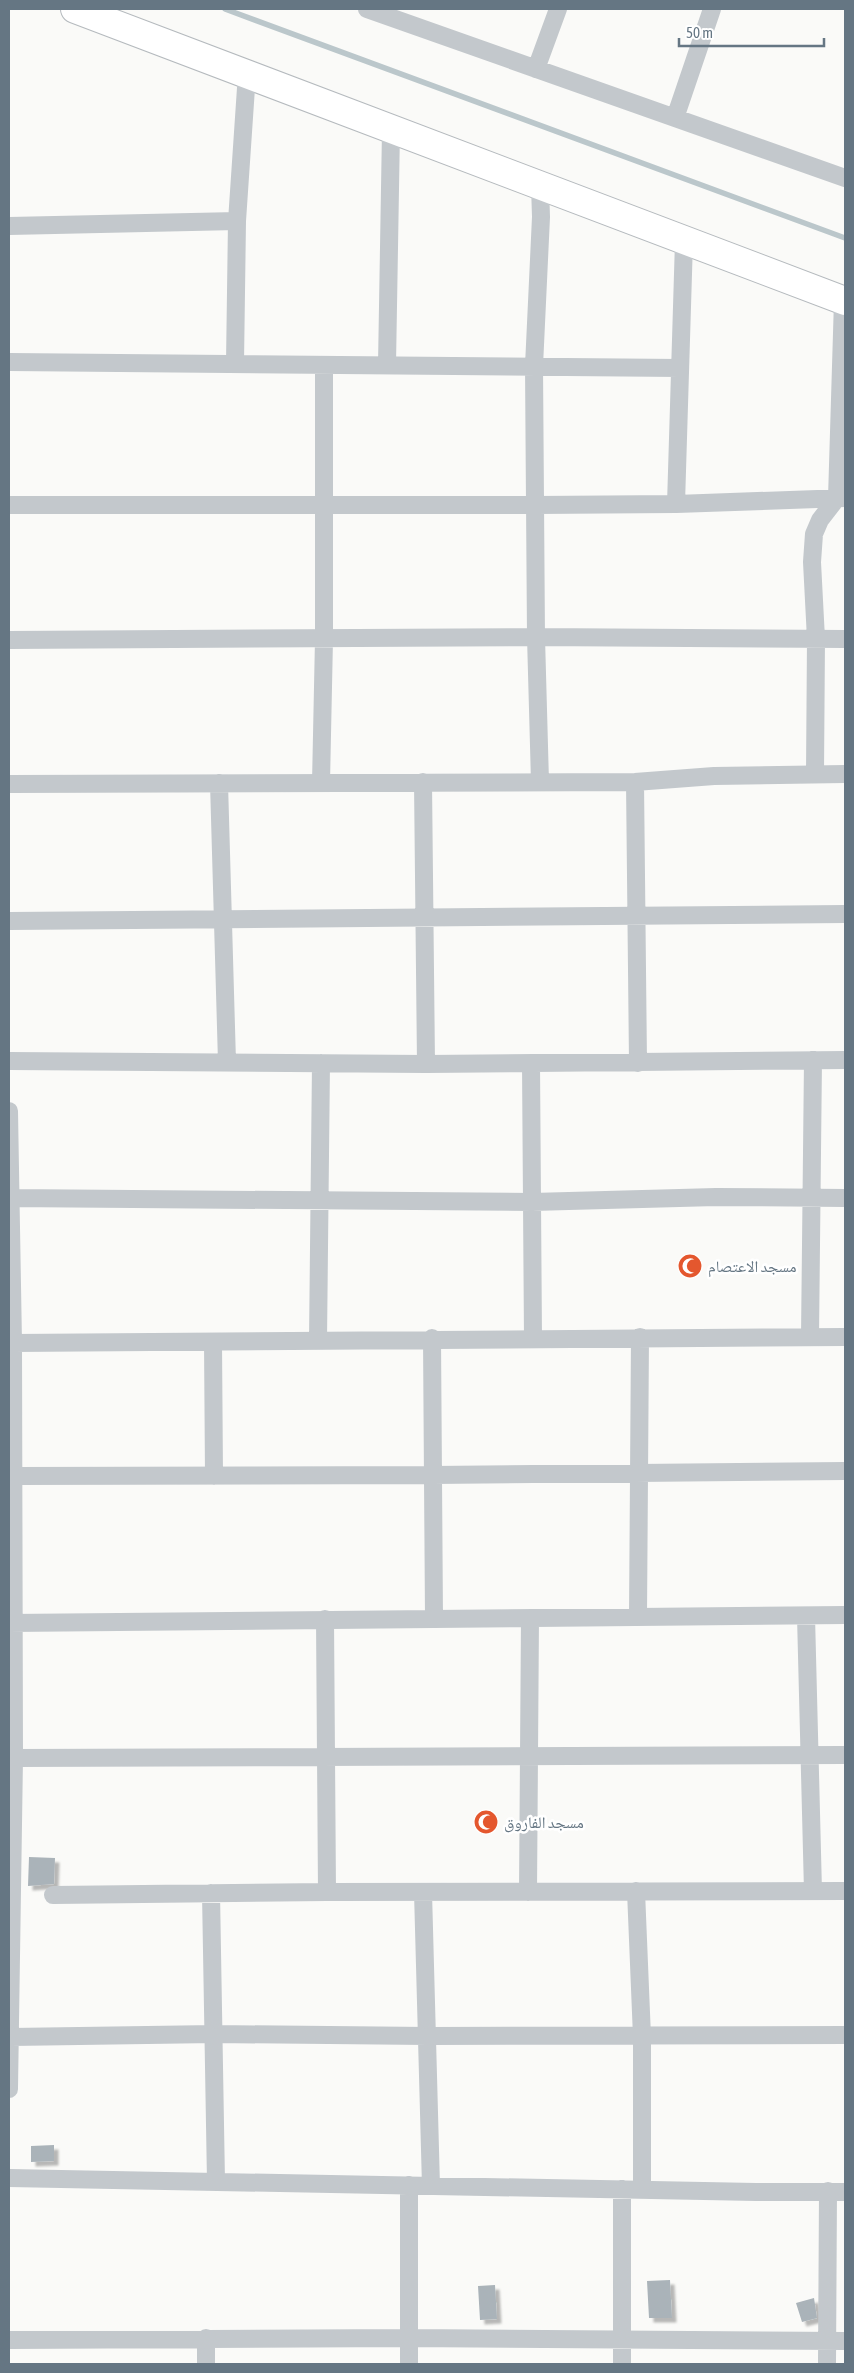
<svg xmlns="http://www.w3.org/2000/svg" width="854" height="2373" font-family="'Asap Condensed','Noto Naskh Arabic',sans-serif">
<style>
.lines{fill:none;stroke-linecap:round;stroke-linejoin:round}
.stream{stroke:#bbc7cb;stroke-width:5.5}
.building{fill:#aab3b9;filter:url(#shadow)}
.primary-casing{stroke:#b5babe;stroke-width:30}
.street{stroke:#c3c8cc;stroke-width:18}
.primary{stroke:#fff;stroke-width:28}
.labels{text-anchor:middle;stroke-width:5;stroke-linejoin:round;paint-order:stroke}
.poi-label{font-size:16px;fill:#657683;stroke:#fff;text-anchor:start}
</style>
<defs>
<filter id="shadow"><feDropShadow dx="4.5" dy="4.5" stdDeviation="1" flood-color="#0004"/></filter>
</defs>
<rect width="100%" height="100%" fill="#fafaf8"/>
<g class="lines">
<path class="stream" d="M225 9 845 238"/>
</g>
<path class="building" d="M29 1857 55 1858 54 1884 28 1886Z
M54 2145V2161L31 2162V2146Z
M670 2280 672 2318H649L647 2281Z
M495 2285 497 2319 480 2320 478 2286Z
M814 2298 817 2318 802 2322 796 2303Z"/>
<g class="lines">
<defs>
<path id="primary" d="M75 9 845 301"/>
</defs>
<use href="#primary" class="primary-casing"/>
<path class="street" d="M367 9 845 178
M536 69 558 9
M675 118 712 9
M540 186 541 217 534 366 536 637 540 782
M9 226 237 221
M9 362 680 368
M235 363 237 221 247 73
M387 365 391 130
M676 504 684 241
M9 505H536L676 504 845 498
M9 640 536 637 845 639
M815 773 816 639 812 562 814 534 820 520 837 498 843 300
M423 782 426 1064
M635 782 638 1063
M219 783 227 1062
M321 783 324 639V365
M9 784 635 782 714 776 845 774
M9 921 845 914
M9 1061 426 1064 845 1060
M531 1064 533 1339
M9 1111 13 1343 14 1758 9 2089
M10 1198 532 1202 716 1197 845 1198
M810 1337 813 1060
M432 1338 434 1618
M318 1341 321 1063
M213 1342 214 1476
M13 1343 845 1337
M14 1476 433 1475 845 1471
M638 1616 640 1337
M806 1616 813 1891
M325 1619 327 1892
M9 1623 845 1615
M14 1758 845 1755
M636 1891 642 2037V2189
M423 1892 431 2186
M528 1892 530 1618
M211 1893 216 2182
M53 1895 327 1892 845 1891
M11 2037 215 2034 428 2036 845 2035
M9 2178 756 2192H845
M409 2185V2364
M9 2340 408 2338 845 2341
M206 2364V2338
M622 2364V2189
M827 2364 828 2191"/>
<use href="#primary" class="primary"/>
</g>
<defs>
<symbol id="mosque-disc" viewBox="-11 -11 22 22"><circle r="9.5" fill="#e4572e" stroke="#fff"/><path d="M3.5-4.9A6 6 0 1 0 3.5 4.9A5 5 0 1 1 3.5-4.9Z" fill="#fff"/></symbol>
</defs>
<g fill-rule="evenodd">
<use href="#mosque-disc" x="676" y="1252" width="28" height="28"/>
<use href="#mosque-disc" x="472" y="1808" width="28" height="28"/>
</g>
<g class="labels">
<g class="poi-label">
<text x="708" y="1272">مسجد الاعتصام</text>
<text x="504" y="1828">مسجد الفاروق</text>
</g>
</g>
<rect width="854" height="2373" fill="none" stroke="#657683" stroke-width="20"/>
<path d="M679 38v8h145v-8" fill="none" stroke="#657683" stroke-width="2.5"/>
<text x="686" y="38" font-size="15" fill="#657683" stroke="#ffffff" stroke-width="4" paint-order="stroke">50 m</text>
</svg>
